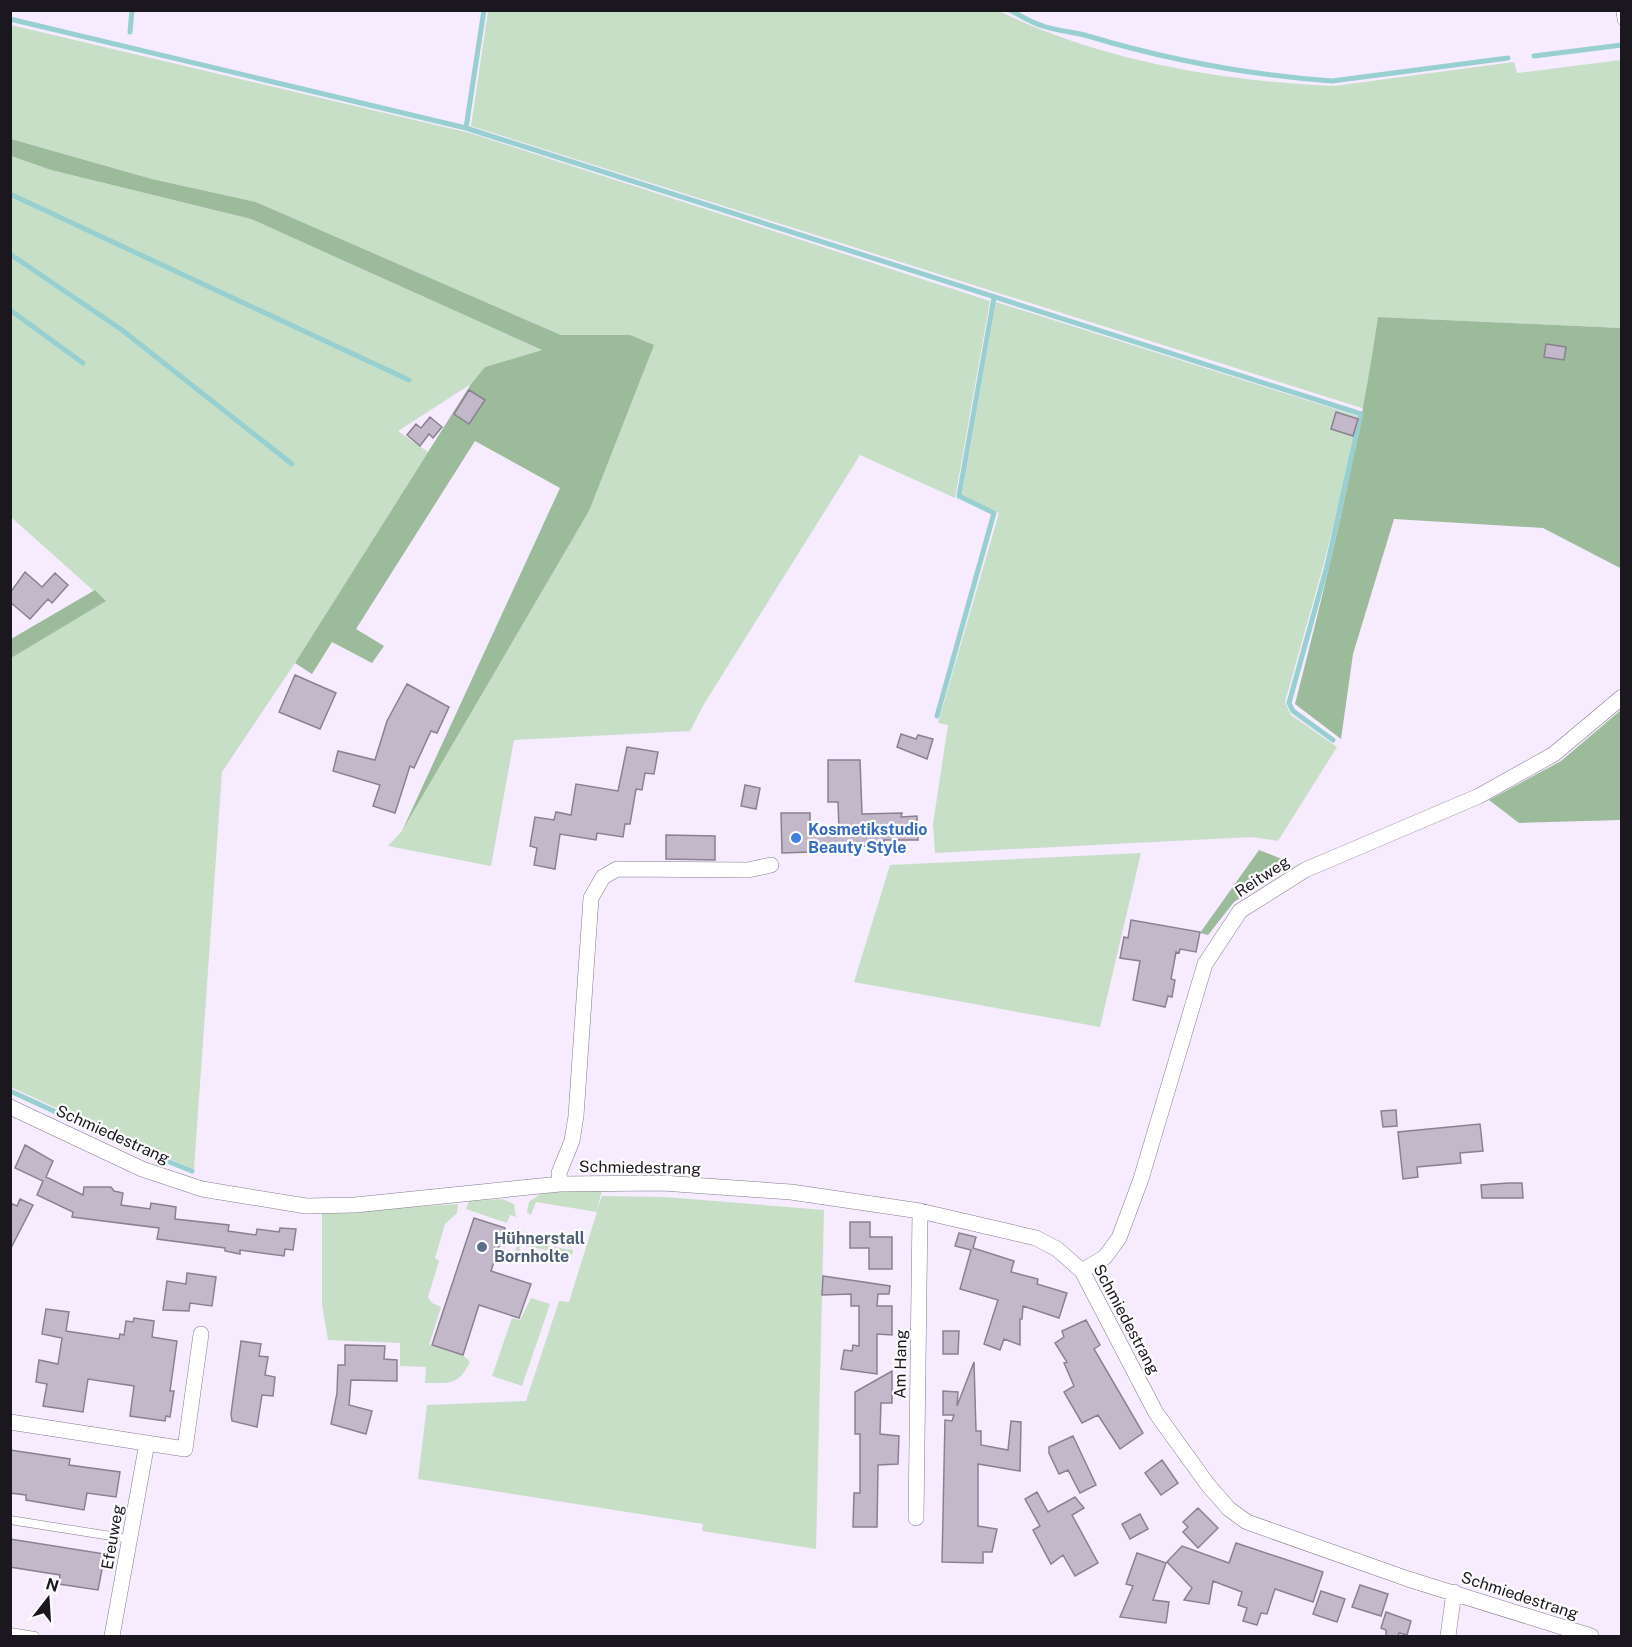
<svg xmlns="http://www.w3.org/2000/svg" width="1632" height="1647" font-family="'Public Sans',sans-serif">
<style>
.green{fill:#c7dfc6}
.forest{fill:#9cbb9a}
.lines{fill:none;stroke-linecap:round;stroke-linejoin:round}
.stream{stroke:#98cfd1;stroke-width:5}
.building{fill:#c2b8ca;stroke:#8a8091;stroke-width:1.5}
.service-casing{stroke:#857b8c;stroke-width:9}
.minor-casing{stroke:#857b8c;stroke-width:16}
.service{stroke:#fff;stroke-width:8}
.minor{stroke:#fff;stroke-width:15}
.shop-dot{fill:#3f7fe0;stroke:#fdfdfd;stroke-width:2}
.service-dot{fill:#5c6f8a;stroke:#fdfdfd;stroke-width:2}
.labels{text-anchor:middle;stroke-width:4.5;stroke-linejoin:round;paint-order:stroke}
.shop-label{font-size:16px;font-weight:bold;fill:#366cbe;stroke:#fdfdfd;text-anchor:start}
.street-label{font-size:16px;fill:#1b171e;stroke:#fdfdfd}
.service-label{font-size:16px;font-weight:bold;fill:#4e5e75;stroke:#fdfdfd;text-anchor:start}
</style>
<rect width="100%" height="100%" fill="#f6ebff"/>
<path class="green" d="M488 11H999C1101 61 1221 81 1334 86L1514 62 1517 73 1621 60V328L1379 317 1365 409 471 126Z
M11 25 470 133 990 301 955 498 860 455 704 704 690 731 514 740 491 866 388 846 402 831 589 511 630 335H561L256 202 152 179 11 139Z
M11 156 51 170 251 219 542 350 485 367 471 384 398 431 428 452 295 663 222 772 194 1169 136 1145 11 1087 10 658 105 601 11 517Z
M996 302 1360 417 1324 563 1285 702 1291 715 1337 747 1278 841 1252 837 935 853 933 824 948 725 938 723 999 513 962 495Z
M1141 853 1100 1027 854 982 890 865Z
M602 1190 597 1209 602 1196 665 1197 824 1210 816 1549 702 1531 703 1524 418 1479 427 1405 526 1401 559 1301 569 1302 597 1212 536 1202 531 1215 527 1212 529 1202 543 1192Z
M502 1199 514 1204 516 1217 510 1215 507 1223 466 1209 469 1201Z
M458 1204 457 1213 445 1224 435 1258 439 1261 428 1297 432 1303 441 1307 429 1345 464 1356 470 1362C458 1386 450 1383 425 1383L426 1367 400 1366V1343L328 1340 322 1305V1213Z
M522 1228V1242L573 1250 572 1255 521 1245 517 1257 514 1256Z
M531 1298 550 1304 522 1386 492 1376 512 1318 520 1320Z"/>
<path class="forest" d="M11 139 152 179 256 202 561 335H630L654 345 589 511 402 831 560 488 475 441 356 629 384 646 372 663 332 642 312 674 295 663 471 384 485 367 542 350 251 219 51 170 11 156Z
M1378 317 1621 328 1622 569 1543 528 1394 519 1353 654 1341 739 1295 704C1328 576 1359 448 1378 317Z
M95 590 106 601 11 658V639Z
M1621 710V820L1519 823 1489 800 1561 761Z
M1259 850 1282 859 1287 868 1234 902 1208 935 1200 933Z"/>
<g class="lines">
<path class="stream" d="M1010 10C1021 16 1032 23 1043 26 1058 31 1074 32 1088 36 1168 60 1249 75 1332 81L1508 58
M10 19 466 128 484 10
M130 32 132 10
M1534 56 1622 45
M466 128 1361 414 1327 566 1289 703 1293 711 1333 740
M10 194 409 380
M10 254 122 330 292 464
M10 310 83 363
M937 716 994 513 959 496 994 298
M10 1091 137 1149 192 1171"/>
</g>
<path class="building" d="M1546 344 1566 347 1564 360 1544 357Z
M469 390 485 400 469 424 454 414Z
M1336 412 1358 419 1353 436 1331 429Z
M430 417 442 427 433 438 429 434 420 446 407 435 416 424 421 428Z
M25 572 42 587 55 573 68 585 52 603 48 599 30 619 10 602V593Z
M295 675 336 693 320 729 279 712Z
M407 684 449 707 437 733 431 731 414 768 410 766 395 813 373 806 380 785 333 771 338 751 375 760 387 721Z
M901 734 916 739 918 735 933 739 927 759 897 747Z
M627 747 658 752 654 774 645 773 642 790 636 789 630 824H625L623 837 597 833 596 840 560 834 555 869 534 865 537 848 530 846 535 817 554 820 556 812 571 815 576 784 618 791Z
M828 760H860L862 814 902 813 901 817 917 816 918 840H884V846L810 847V852L782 853 781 813H810V830L839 829 838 802H828Z
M745 785 760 788 756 809 741 806Z
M666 835 715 836V860L666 859Z
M1131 920 1200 932 1196 952 1180 949 1179 953 1176 952 1171 979 1175 980 1172 997 1168 996 1165 1007 1133 1000 1140 961 1120 958 1124 937 1128 938Z
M1396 1110 1397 1126 1383 1127 1381 1111Z
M1480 1124 1483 1151 1460 1153 1461 1163 1417 1167 1418 1177 1403 1179 1398 1132Z
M25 1145 53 1161 46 1177 83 1195 84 1187H111L114 1191 123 1193 121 1205 150 1209 151 1203 176 1207 175 1219 229 1225 228 1231 256 1235 257 1229 279 1232 280 1228 296 1229 293 1250 285 1249 284 1256 240 1250V1254L225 1251V1248L157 1239 159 1228 72 1217 73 1212 37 1195 43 1181 15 1168Z
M1508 1183H1522L1523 1198H1482L1481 1185Z
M20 1199 33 1205 10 1250V1203L17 1206Z
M474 1218 505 1228 491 1271 531 1284 519 1318 479 1305 463 1355 432 1345Z
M850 1222H870V1237H892V1269H869V1248H850Z
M959 1233 976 1237 973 1248 1014 1261 1011 1272 1038 1279 1037 1284 1067 1293 1059 1318 1023 1306 1022 1319H1020V1345L1004 1339 1000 1350 984 1344 998 1300 960 1289 971 1250 955 1246Z
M187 1273 216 1277 212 1306 190 1303 189 1311 163 1310 167 1281 186 1284Z
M823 1276 890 1286 889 1294H878L877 1306H892V1335L877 1334V1374L841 1369 844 1350 852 1351 853 1345 859 1346V1306H851V1294L822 1295Z
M46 1309 69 1312 66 1331 119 1339 120 1334 124 1335 126 1321 133 1322 134 1318 154 1321 152 1337 177 1341 170 1391H174L170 1417 166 1416 165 1421 130 1416 134 1386 88 1379 83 1412 43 1406 47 1384 36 1382 39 1360 58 1364 62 1338 42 1334Z
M1086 1320 1100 1345 1094 1349 1143 1433 1120 1449 1098 1415 1082 1423 1064 1392 1074 1386 1064 1363 1067 1362 1055 1343 1064 1337 1062 1331Z
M943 1331H959L958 1354H943Z
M241 1341 261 1344 259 1356 268 1357 265 1375 275 1377 273 1396 262 1395 257 1427 232 1421 231 1414Z
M345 1345 385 1346 384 1359 397 1360V1381L351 1380 349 1405 372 1411 366 1434 331 1424 337 1393 338 1365H345Z
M974 1362 976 1431H981V1445L1008 1450 1011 1421 1021 1422 1020 1471 978 1464V1526L997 1529 992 1552H983V1563L942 1562 945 1420 952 1421 954 1415H943V1391L958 1392 957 1406Z
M892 1371V1403H881L880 1434 899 1436 898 1464 878 1465 877 1527H853L854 1493H860V1434H855V1392Z
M1073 1436 1096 1485 1080 1493 1068 1470 1059 1474 1049 1453V1447Z
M10 1450 70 1459 69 1465 120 1472 116 1497 87 1493 84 1510 26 1500V1495L10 1493Z
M1162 1460 1178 1483 1161 1495 1145 1473Z
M1037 1492 1048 1512 1075 1497 1084 1508 1072 1515 1098 1563 1075 1576 1063 1555 1051 1564 1033 1530 1040 1526 1025 1499Z
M1198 1508 1218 1528 1198 1548 1183 1532 1188 1527 1183 1522Z
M1140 1514 1148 1529 1130 1539 1122 1524Z
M10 1539 105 1554 98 1590 59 1584 60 1575 10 1567Z
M1236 1543 1323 1572 1313 1602 1275 1589 1267 1614 1261 1613 1257 1625 1243 1621 1247 1608 1238 1605 1242 1592 1213 1581 1209 1604 1184 1600 1192 1588 1167 1562 1182 1546 1229 1563Z
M1137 1553 1166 1563 1153 1600 1169 1602 1166 1623 1120 1617 1133 1586 1126 1584Z
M1360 1585 1388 1594 1381 1616 1352 1607Z
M1321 1591 1345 1599 1337 1622 1313 1614Z
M1386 1612 1411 1621 1407 1635 1399 1633 1398 1636H1386V1630L1381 1628Z"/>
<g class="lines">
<defs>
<path id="service" d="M1620 10 1622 21
M10 1520 130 1539
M10 1632 35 1636"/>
<path id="minor" d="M10 1107 142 1169 202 1189 306 1206 355 1205 560 1184 662 1183 791 1192 920 1211 1036 1238 1057 1249 1082 1271 1156 1413 1208 1485 1229 1509 1247 1522 1408 1579 1591 1636
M560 1184 559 1173 572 1141 576 1116 591 898 603 877 617 869 748 870 771 865
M1082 1271 1105 1257 1119 1238 1141 1179 1205 964 1240 911 1305 870 1479 796 1554 754 1622 697
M10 1422 185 1449 201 1334
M916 1518 920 1211
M112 1636 147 1443
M1448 1636 1454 1592"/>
</defs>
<use href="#service" class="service-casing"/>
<use href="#minor" class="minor-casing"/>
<use href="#service" class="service"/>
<use href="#minor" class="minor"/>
</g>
<circle class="shop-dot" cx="796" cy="838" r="6"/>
<circle class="service-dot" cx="482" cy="1247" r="6"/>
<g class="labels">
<g class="shop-label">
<text x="808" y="835">Kosmetikstudio<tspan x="808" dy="18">Beauty Style</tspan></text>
</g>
<g class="street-label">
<text transform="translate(1262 876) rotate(-33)" y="6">Reitweg</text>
<text transform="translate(113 1134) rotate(24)" y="6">Schmiedestrang</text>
<text transform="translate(640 1167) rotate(1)" y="6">Schmiedestrang</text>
<text transform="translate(1127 1319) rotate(62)" y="6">Schmiedestrang</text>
<text transform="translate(900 1364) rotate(-89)" y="6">Am Hang</text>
<text transform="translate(112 1537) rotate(-80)" y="6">Efeuweg</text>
<text transform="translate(1520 1595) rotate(18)" y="6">Schmiedestrang</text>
</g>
<g class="service-label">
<text x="494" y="1244">Hühnerstall<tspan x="494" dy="18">Bornholte</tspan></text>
</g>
</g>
<rect width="1632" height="1647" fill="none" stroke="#1b171e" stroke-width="24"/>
<g transform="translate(48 1599) rotate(17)" stroke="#fdfdfd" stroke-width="4.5" paint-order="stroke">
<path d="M0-4.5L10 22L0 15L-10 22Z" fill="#1b171e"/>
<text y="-9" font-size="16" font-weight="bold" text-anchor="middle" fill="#1b171e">N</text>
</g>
</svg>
